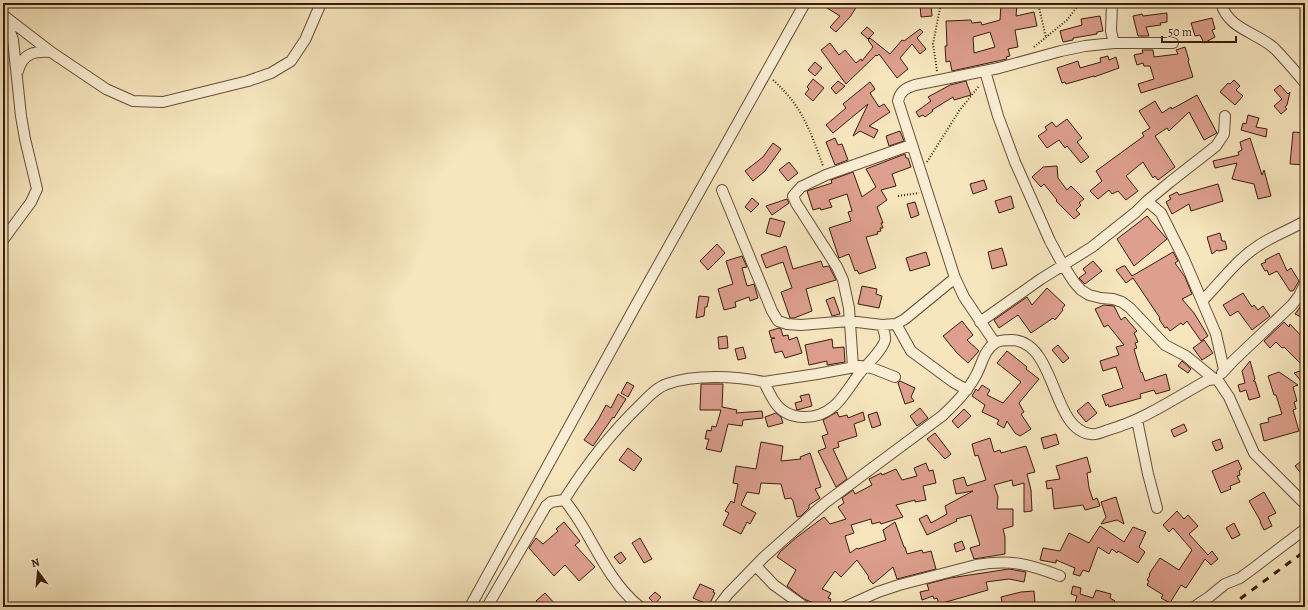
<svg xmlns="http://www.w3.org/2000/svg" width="1308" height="610" font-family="Alegreya,serif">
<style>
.building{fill:#dd9f8e;stroke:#3b1d0b;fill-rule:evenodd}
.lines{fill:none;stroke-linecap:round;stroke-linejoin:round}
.minor-casing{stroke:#6a4f38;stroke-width:12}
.path{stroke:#3b1d0b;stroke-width:2;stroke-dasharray:1 2;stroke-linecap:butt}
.minor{stroke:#f9eed4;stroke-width:10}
.rail{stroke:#3b1d0b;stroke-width:3;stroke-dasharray:7 7;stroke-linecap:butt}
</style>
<rect width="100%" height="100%" fill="#f6e5bd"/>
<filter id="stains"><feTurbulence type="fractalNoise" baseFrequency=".005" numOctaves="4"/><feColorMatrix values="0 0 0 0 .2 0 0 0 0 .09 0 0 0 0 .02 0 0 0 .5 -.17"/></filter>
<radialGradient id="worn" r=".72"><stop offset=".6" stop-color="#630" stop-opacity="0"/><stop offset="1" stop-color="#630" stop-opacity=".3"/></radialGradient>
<path class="building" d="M819 3H859L850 17 836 32 830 27 840 16Z
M1001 3 1017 4 1016 16 1034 12 1037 26 1015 30 1018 47 1008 49 1010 56 1006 57 1007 59 952 71 950 61 946 62 945 46H947L946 21 971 20 972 23 981 22 982 25 1000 20ZM990 32 995 47 974 53 973 37Z
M931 4 932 16 921 17 920 5Z
M1167 13V22L1160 23 1161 25 1146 27 1149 36H1138L1133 16 1142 14 1143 16Z
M1100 16 1103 31 1097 32V34L1073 38V40L1063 42 1060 31 1082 25 1081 19Z
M1212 18 1215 29 1212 30 1215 37 1204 43 1200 35 1195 36 1191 23Z
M867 27 874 33 868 39 861 33Z
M920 29 923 32 917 38 926 49 920 54 912 44 900 58 908 69 897 78 879 54 877 56 876 55 846 84 821 50 830 43 839 55 845 50 856 63 861 59 862 61 873 47 868 40 870 38 890 54 902 40 904 41Z
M1185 47 1189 60 1188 61 1193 77 1141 93 1138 84 1154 79 1150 66H1144L1143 63 1137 65 1134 55 1143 53 1142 50H1153L1154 57 1178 54 1176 50Z
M1108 56 1109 60 1116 57 1119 68 1094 77V76L1066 84 1065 82 1062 83 1057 68 1078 61 1080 68 1101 62 1100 58Z
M815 62 822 68 815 76 808 70Z
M813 79 824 88 813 101 805 94 809 89 807 87Z
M1234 80 1240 86 1236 90 1243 96 1235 105 1220 92 1228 83 1230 84Z
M838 81 845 86 836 94 831 88Z
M966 81 971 95 954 100 953 97 932 110 933 111 925 117 923 115 919 117 916 112 931 101 928 97 950 85Z
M870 82 875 89 870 93 879 107 884 104 890 112 869 126 878 130 874 138 860 131 853 136 868 104 833 133 826 125 846 108 843 104Z
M1280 85 1288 94 1290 92 1287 105 1285 107 1287 109 1281 114 1274 106 1282 99 1274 90Z
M1197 95 1217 133 1204 140 1189 112 1169 131 1167 128 1155 136 1175 167 1158 180 1155 176 1153 178 1143 162 1126 176 1138 191 1126 200 1118 191 1112 194 1109 190 1098 199 1090 191 1102 181 1096 171 1144 136 1142 133 1150 128 1139 111 1155 101 1162 113 1171 107 1172 109Z
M1248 115 1259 118 1256 127 1267 129 1266 137 1241 130 1243 123 1246 124Z
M1067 119 1082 138 1077 142 1089 157 1081 163 1067 146 1065 148 1059 140 1047 148 1038 136 1047 130 1045 127 1052 122 1056 127Z
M900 131 904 141 889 146 886 136Z
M1293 132 1305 133V165L1290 164Z
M835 138 838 145 842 144 848 160 835 165 826 142Z
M1250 138 1262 175 1264 170 1271 196 1258 199 1254 184 1232 179 1237 163 1215 168 1213 161 1239 155 1238 152 1242 150 1240 142Z
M773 143 781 149 765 171 753 181 745 171 763 157Z
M905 154 906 158H908L911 167 892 174 896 186 881 190 887 200 877 207 883 223H881L883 228H880L881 231 877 232 878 234 866 237 876 268 859 274 857 270 855 271 849 254 839 258 829 228 851 221 848 212 852 211 847 194 829 200 832 207 821 210 820 208 813 210 807 191 832 183 831 180 853 172 862 197 876 187 866 169Z
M789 162 798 173 788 181 779 170Z
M1057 166 1058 178 1067 190 1071 186 1084 199 1079 203 1081 205 1076 210 1080 214 1074 219 1056 201 1057 200 1044 184 1041 187 1032 177 1043 167Z
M984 180 987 189 973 194 970 184Z
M1218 184 1223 201 1191 211 1189 204 1172 214 1166 202 1171 199 1169 196 1177 192 1179 195Z
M1011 196 1014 208 999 213 995 201Z
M752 198 759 204 751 212 745 207Z
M787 199 789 203 772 215 766 206Z
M915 202 919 215 911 218 907 204Z
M1147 216 1167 239 1134 266 1117 239Z
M770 218 785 222 780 237 766 233Z
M1220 233 1222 241H1225L1227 249 1219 251 1217 250 1212 254 1207 237Z
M717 244 725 253 708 270 700 261Z
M786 246 793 269 821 261 823 267 829 266 836 280 806 289 812 311 794 318H790L781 292 792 288 783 262 766 268 761 255Z
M1002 248 1007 265 992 269 988 252Z
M926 252 930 265 910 271 906 258Z
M1173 252 1178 261 1175 263 1185 277 1192 294 1182 299 1194 313 1208 336 1201 341 1187 321 1183 325 1181 323 1170 331 1167 327 1165 328 1159 319 1160 318 1133 278 1126 283 1116 270 1123 266H1125L1132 276Z
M1279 253 1287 271 1291 268 1299 281 1293 291H1290L1277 271 1269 275 1267 270 1265 271 1261 264 1266 262 1265 260Z
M742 256 747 267 742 268 747 286 754 284 758 298 750 301 749 297 735 302 736 307 724 310 718 289 733 284 726 261Z
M1093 261 1102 271 1085 284 1079 278 1086 273 1083 269Z
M862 286 877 289 876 294 882 296 879 308 858 304Z
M1047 288 1065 305 1062 309 1063 310 1055 320 1053 318 1031 333 1018 315 999 328 994 320 1027 297 1032 305Z
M1243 293 1252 307 1254 305 1258 310 1263 306 1270 316 1252 330 1238 311 1230 316 1223 305Z
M699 296 709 297 707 307H705L704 316 696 318Z
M834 297 840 314 832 316 826 300Z
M1104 305 1114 306 1121 320 1125 317 1137 331 1134 333 1138 342 1135 343 1137 348 1134 349 1141 373 1142 372 1145 381 1166 374 1170 390 1156 394 1154 390 1140 394 1141 398 1109 407 1108 404 1106 406 1102 395 1123 388 1116 367 1103 371 1100 361 1119 355 1116 347 1124 345 1108 325 1104 327 1095 309Z
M1300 307 1305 310 1303 318 1295 314Z
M962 321 973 335 967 340 979 351 968 363 957 353 943 336Z
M1284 322 1289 327 1290 324 1305 340V368L1284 347 1282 348 1276 342 1270 348 1264 341Z
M779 328 781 329 783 336 788 335 789 340 797 337 802 353 785 358 782 351 775 353 771 339 775 338H771L769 331Z
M727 336 728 348 719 349 718 337Z
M832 339 833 348 844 347 845 362 827 365V361L809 365 805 345Z
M1204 340 1213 353 1202 360 1193 348Z
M1058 345 1069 358 1063 363 1052 350Z
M743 347 746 358 738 360 735 349Z
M1007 351 1027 367 1026 369 1039 379 1019 403 1024 412 1021 414 1031 429 1020 436 1015 433 1007 421 1004 428 997 424 999 420 982 412 985 405 972 396 976 389 978 391 982 385 990 390 987 395 1003 403 1021 382 997 363Z
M1182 361 1191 369 1188 373 1178 366Z
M1250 361 1255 379 1253 381H1255L1260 397 1249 400 1246 390 1240 392 1238 385 1245 383 1242 371Z
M1303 370 1305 376V385L1294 373Z
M1279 372 1298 385 1293 387 1297 401 1294 402 1296 409 1293 410 1299 431 1264 441 1260 424 1269 422 1268 418 1282 414 1276 395H1274L1268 376Z
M900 381 915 388 911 397 914 401 905 404 898 383Z
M627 382 634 386 628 397 621 393Z
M701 384H723L722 407 737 410 736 413 762 411 763 418 743 420 742 426 728 424 721 452 706 449 709 439H705L707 430 711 431 712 426 716 427 721 410H700Z
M618 394 626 399 614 418 613 417 593 446 584 440 598 420 606 405 611 408Z
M809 394 812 406 797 410 795 403 802 401 800 396Z
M1088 402 1097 413 1086 422 1077 411Z
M920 408 928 418 917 426 910 416Z
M964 409 971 416 958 428 952 421Z
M837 412 839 417 847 415 848 418 863 412 865 420 854 424 857 436 838 442 839 447 833 449 847 479 836 487 818 451 826 448 822 436 828 434 823 420Z
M877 412 881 425 872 428 868 415Z
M776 413 781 417 783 423 768 427 765 417Z
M1184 424 1187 431 1174 437 1171 430Z
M935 433 951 454 945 459 927 439Z
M1056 434 1059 444 1044 449 1041 438Z
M990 438 994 452 1000 450 1001 453 1026 446 1035 472 1027 474 1031 490 1032 511 1024 512V483L1013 486 1012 480 994 485 998 497 997 509H1013V526L1003 529 1005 537V554L974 559 970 548 980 545 971 515 956 519 957 521 927 535 919 519 927 515 931 523 947 514 945 506 973 491 956 494 953 480 964 477 967 486 986 480 978 455 975 456 972 444Z
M1220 439 1223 448 1216 451 1212 442Z
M761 442 783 446 781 461 801 459 800 457 810 453 821 487 815 489 820 498 809 505V508L801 516 797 517 793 501 791 498 785 499 781 484 761 483 759 494 747 492 741 505 756 513 750 524 747 522 741 534 723 525 729 513 725 511 731 501 734 503 738 484 733 483 736 466 756 469Z
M628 448 642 459 634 471 619 460Z
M1087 457 1091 472 1087 473 1089 488 1093 500 1097 498 1100 506 1085 510 1083 505 1054 509 1052 488 1047 489 1046 481 1060 479 1056 466Z
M1305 458V478L1295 466Z
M1238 460 1242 469 1239 471 1240 475 1237 476 1240 482 1230 486 1231 489 1221 493 1212 471Z
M926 463 929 471 933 470 936 483 923 486 926 500 915 502V500L896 505 903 517 881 524 880 522 872 524 871 519 851 525 854 533 845 536 850 553 857 548 858 549 886 540 883 530 895 522 904 547H905L907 554 922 550 923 553 931 551 936 569 897 579 893 567 873 584 868 578 869 577 857 560 841 577 835 571 822 589 831 593 828 598 831 599 828 606 824 605 823 607 804 599 787 586 796 570 777 557 780 552 797 537 824 517 830 524 846 519 838 507 844 503 842 498 853 490 855 494 872 485 869 479 881 473 882 475 896 469 902 480 917 476 914 468Z
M1264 492 1276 513 1268 517 1272 526 1264 530 1260 522H1261L1249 501Z
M1116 497 1124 524 1117 520 1101 524 1106 517 1101 502Z
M1177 511 1184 519 1188 515 1198 526 1189 534 1208 555 1212 551 1218 559 1211 565 1205 559 1186 588 1181 585 1170 603 1161 598 1163 595 1147 585 1149 581 1147 580 1150 575 1149 574 1160 558 1179 570 1192 550 1173 528 1169 532 1163 525Z
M564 522 580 541 575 545 595 567 579 581 565 565 554 576 529 548 536 538 543 544 558 531 556 529Z
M1234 523 1240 535 1232 539 1226 528Z
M1100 526 1124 542 1133 527 1146 532 1139 547 1145 552 1138 563 1118 551 1117 553 1112 549 1109 554 1098 547 1089 572 1083 570 1080 576 1073 574 1075 568 1056 560V563L1040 560 1043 548 1060 551 1069 533 1089 543Z
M640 538 652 559 644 563 632 543Z
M962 541 965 549 956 552 954 544Z
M621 552 626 559 620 564 614 557Z
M1009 569 1026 572 1024 582 1009 579 986 582 988 590 939 604 937 598 934 599 933 596 922 600 920 592 929 590 927 584 950 578Z
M700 584 714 590 713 592 715 593 709 605 693 598Z
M1073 586 1081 588 1080 594 1093 598 1096 590 1111 594 1110 598 1115 601 1111 607H1074L1077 596 1071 594Z
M1034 591 1035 603 1015 605 1016 607H1003L1001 597 1021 592Z
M655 592 661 597 655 604 649 598Z
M545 593 558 607H542L536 601Z"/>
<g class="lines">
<defs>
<path id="minor" d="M1112 3 1111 31 1114 43
M1221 3C1228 29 1256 32 1274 48 1285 59 1295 71 1305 83
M3 15 51 52 106 89 133 101 163 102 248 81 271 73 291 61 305 40 321 3
M18 71C23 53 34 51 51 52
M985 71 998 116 1015 162 1050 241 1063 265 1074 282 1081 290 1089 295 1101 298 1113 299 1122 302 1130 308 1165 345 1186 356 1213 378
M722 190 772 311 778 321 787 324 801 325 849 321 882 325 896 324 905 319 955 278
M1147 201 1161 213 1184 259 1216 334 1224 370
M3 240 31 202 37 189 25 139 21 116 13 40 5 17
M1202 301C1220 283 1236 260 1258 246 1272 236 1290 230 1305 221
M980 322 1041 279 1092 247 1136 212 1147 201 1170 182 1216 146 1224 134 1225 116
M896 324 911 351 953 382 967 390
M995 343 964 297 955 278 898 101C900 91 906 88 915 85L999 68 1061 51 1085 46 1114 43H1173
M853 367 849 308 843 280 837 267 796 203 793 196 801 187 826 175 911 145
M1222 373 1233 361 1292 305 1299 296 1305 284
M764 382 817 374 860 366 872 368 895 377
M1137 420 1148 474 1157 508
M564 500C586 465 611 433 641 404 648 397 657 387 667 384 695 374 736 376 764 382 767 388 770 395 774 401 787 422 817 421 834 406 842 400 852 383 859 374 866 365 882 351 885 340 886 335 883 329 882 325
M756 566 774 585 805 607
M470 607 636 305 805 3
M487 607 546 506 551 502 564 500C573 510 580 522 587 534 601 559 617 589 640 607
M718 607 728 594 764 557 825 503 942 416C955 404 967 392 975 377 982 366 983 351 995 343 999 340 1007 340 1012 340 1057 342 1051 430 1091 434 1096 435 1103 432 1108 430 1144 420 1175 398 1208 380L1217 379 1229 397 1254 453 1305 504
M845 607 878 592 899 585 976 565C1010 559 1029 564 1060 576
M1194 607 1209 597 1225 584 1240 578 1251 570 1305 529"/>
</defs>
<use href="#minor" class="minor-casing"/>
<path class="path" d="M1038 3 1046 38
M1034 47 1067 20 1080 3
M937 71 933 44 941 3
M773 80C802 106 810 130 823 166
M927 162 959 111 979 86
M898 196 919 193"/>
<use href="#minor" class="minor"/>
<path class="rail" d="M1229 607 1305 551"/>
</g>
<rect width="1308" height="610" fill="none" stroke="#f6e5bd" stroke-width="16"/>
<rect x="4" y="4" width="1300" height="602" fill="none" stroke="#3b1d0b" stroke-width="2"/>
<rect x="8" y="8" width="1292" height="594" fill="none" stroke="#3b1d0b"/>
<g transform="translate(38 572) rotate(344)" stroke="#f9eed4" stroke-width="3" paint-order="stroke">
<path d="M0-3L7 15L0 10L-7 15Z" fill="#3b1d0b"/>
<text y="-6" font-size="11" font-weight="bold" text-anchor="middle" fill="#3b1d0b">N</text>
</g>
<path d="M1162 36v6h74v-6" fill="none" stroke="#3b1d0b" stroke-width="2"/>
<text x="1168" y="36" font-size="12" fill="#3b1d0b" stroke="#f9eed4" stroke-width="3" paint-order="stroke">50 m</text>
<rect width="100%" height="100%" filter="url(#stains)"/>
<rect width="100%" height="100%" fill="url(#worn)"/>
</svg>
